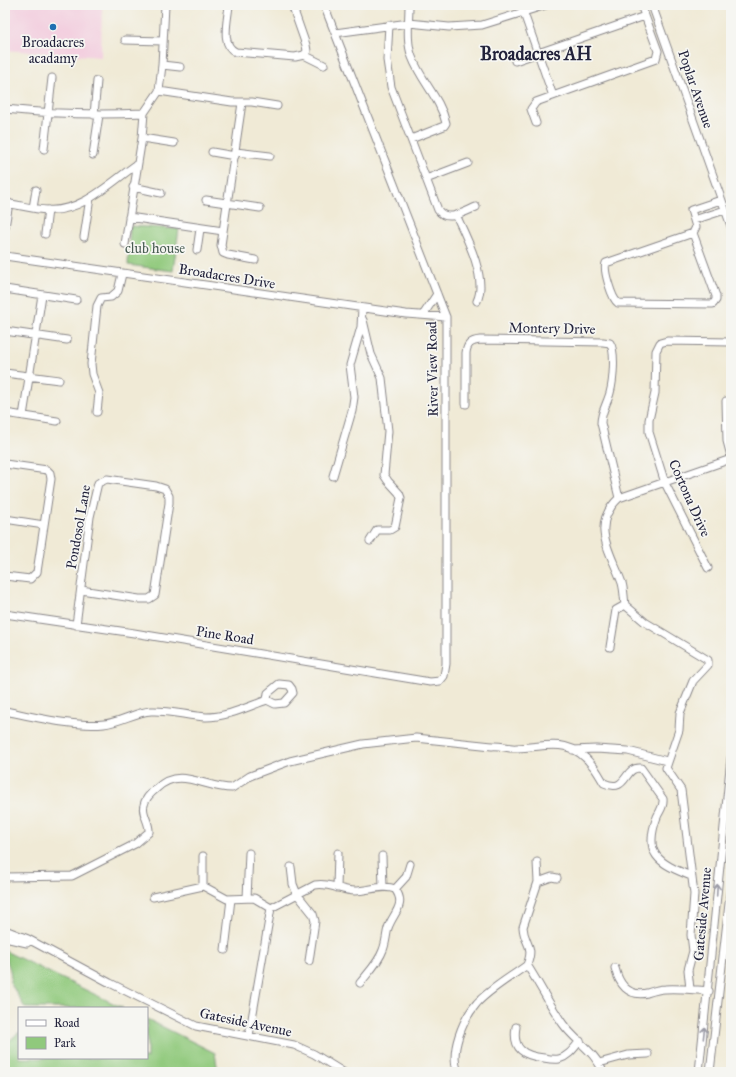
<svg xmlns="http://www.w3.org/2000/svg" width="736" height="1077" font-family="'IM FELL Great Primer',serif">
<style>
.built{fill:#f3cfdf}
.green{fill:#90c97c;stroke:#59765c}
.lines{fill:none;stroke-linecap:round;stroke-linejoin:round}
.minor-casing{stroke:#898688;stroke-width:9}
.minor{stroke:#fff;stroke-width:7}
.oneway{stroke:#9c9ca7}
.poi-dot{fill:#1f6fb2;stroke:#f6f6f2;stroke-width:1.5}
.labels{text-anchor:middle;stroke-width:3.5;stroke-linejoin:round;paint-order:stroke}
.poi-label{font-size:14px;fill:#22223b;stroke:#f6f6f2}
.street-label{font-size:14px;fill:#22223b;stroke:#f6f6f2}
.park-label{font-size:14px;fill:#485c52;stroke:#f6f6f2}
.district-label{font-size:18px;font-weight:bold;fill:#22223b;stroke:#f6f6f2}
</style>
<rect width="100%" height="100%" fill="#f6f6f2"/>
<filter id="ink" filterUnits="userSpaceOnUse"><feTurbulence type="fractalNoise" baseFrequency=".025" numOctaves="2"/><feDisplacementMap in="SourceGraphic" scale="8" xChannelSelector="R" yChannelSelector="G"/><feConvolveMatrix kernelMatrix="1 2 1 2 8 2 1 2 1" color-interpolation-filters="sRGB"/></filter>
<filter id="wash" filterUnits="userSpaceOnUse"><feTurbulence type="fractalNoise" baseFrequency=".012" numOctaves="4" result="noise"/><feDisplacementMap in="SourceGraphic" scale="16" xChannelSelector="R" yChannelSelector="G"/><feGaussianBlur stdDeviation="0.9" result="paint"/><feColorMatrix in="noise" values="0 0 0 0 0 0 0 0 0 0 0 0 0 0 0 0 0 1.4 0 .05"/><feComposite in="paint" operator="in"/></filter>
<g filter="url(#wash)">
<rect width="100%" height="100%" fill="#f0ead6"/>
<path class="built" d="M5 5H102L101 57 5 50Z"/>
<path class="green" d="M130 226 179 229 173 271 128 265Z
M5 951 123 1008H25L10 982C13 968 5 963 5 951Z
M147 1019 215 1053 218 1072H5V1045L19 1032V1058H147Z"/>
</g>
<g filter="url(#ink)">
<g class="lines">
<defs>
<path id="minor" d="M229 5C228 19 220 46 236 52L295 57 304 55 324 65
M292 5 306 45 307 51 304 55
M409 5C409 22 406 41 412 57 421 81 440 98 446 123L444 126 411 139
M521 5 553 96
M652 5 731 226
M389 25 387 60 391 87 438 210C447 223 464 212 476 207
M335 33 409 23 449 27 482 25 546 5
M125 40 163 41
M515 61 645 16
M162 65 180 67
M159 91 232 102H252L277 106
M242 103 221 245 223 253 228 255 255 260
M5 109C52 114 96 115 144 113
M94 115 97 81
M536 123 531 109 536 102 656 59 658 51 641 5
M142 138 174 143
M44 149 52 78
M212 152 235 156
M236 152 270 156
M93 155 99 115
M426 179 468 163
M133 187 161 193
M206 200 260 208
M5 203C19 205 33 209 47 210 81 213 110 183 136 165
M33 208 36 190
M456 215C466 236 488 279 477 301
M129 217 223 231
M694 220 725 210
M5 227 9 203
M693 233 716 296V300L713 304 618 303C612 299 603 270 606 263L693 233 696 227 691 210 721 200
M45 234 48 210
M84 237 90 198
M125 244 142 138 144 113 159 91 162 65 165 5
M197 250 200 229
M5 256 406 314 446 317
M5 289 76 300
M423 315 437 294
M363 320 371 354 382 378 388 431 384 475 388 481 399 493 401 498 395 527 390 530H377L370 541
M5 331 67 340
M5 373 59 380
M726 401 727 441 731 456
M466 404V353C467 344 471 341 480 340L603 342 610 343C616 352 613 382 610 393 607 404 601 412 601 423L619 498
M97 412 99 393 92 374 91 364 97 306 101 298 111 297 118 291 122 274
M5 413 57 421
M23 416 42 295
M5 464 47 470 50 473 51 479 37 572 30 579 5 576
M333 476 352 411 354 397 350 365 361 327 362 308
M5 519 44 525
M708 568 665 483 649 432V420L655 393 656 351 660 343 667 341 731 342
M5 614 134 633 430 682 440 681 444 676 446 664V317L324 5
M76 625 90 517 98 483 107 479 156 486 165 489 169 496V503L155 595 149 599H139L81 590
M610 647 616 610 625 605
M279 684 289 685 292 689 293 693 284 703 275 704 267 700 268 693Z
M5 711C35 717 74 727 104 724 121 722 135 712 151 711 169 710 188 716 206 717 227 717 247 707 267 700
M573 750 596 749 628 751 667 761
M382 856 383 887
M291 867 293 884 297 894 313 914 315 921 309 961
M5 877 72 876 135 844 149 832C150 823 141 813 144 805 145 799 152 792 157 788 180 766 204 788 232 788L250 776 290 761 363 744 416 738 492 746C501 745 508 749 517 748 547 747 569 736 592 765 597 770 600 777 604 783 628 794 623 766 641 768L663 799C664 807 660 810 657 817 643 854 658 863 691 876
M538 882 552 877 557 878
M203 886V856
M337 888 338 853
M395 889 406 877 410 864
M153 897 203 886 227 899 254 898 271 908
M247 898 249 853
M271 908 315 885C329 882 341 891 355 891 368 891 383 884 395 889
M5 930 28 939 110 983 196 1026 294 1045 314 1054 343 1072
M5 938 27 943
M225 950 231 899
M527 965C540 985 550 1006 563 1024 576 1042 595 1051 603 1072
M527 965C535 944 524 945 523 927L538 882 537 862
M615 968C619 984 628 997 647 993 653 991 659 989 665 989 680 988 694 990 709 991
M360 983C368 973 379 962 383 950 386 943 386 935 388 928 393 913 407 905 395 889
M690 989 688 970 693 951 691 935 694 894 681 790 666 768 679 730 680 713 693 681 708 665V660L645 622 625 605C624 598 624 590 622 583 611 552 589 526 619 498L731 459
M516 1027C512 1049 524 1056 544 1058 549 1059 554 1060 559 1059 569 1056 574 1048 580 1041
M249 1036 271 908
M599 1063 628 1055 648 1054
M458 1072C449 1052 463 1019 477 1003 491 988 511 977 527 965
M699 1072 731 758
M710 1072 731 886"/>
</defs>
<use href="#minor" class="minor-casing"/>
<use href="#minor" class="minor"/>
</g>
<defs><path id="oneway-shaft" d="M-6 0H5M1.5-3L5.5 0L1.5 3" fill="none" stroke-width="1.6" stroke-linecap="round" stroke-linejoin="round"/></defs>
<g class="oneway">
<use href="#oneway-shaft" transform="translate(717 890) rotate(-87)"/>
<use href="#oneway-shaft" transform="translate(704 1033) rotate(-83)"/>
</g>
</g>
<circle class="poi-dot" cx="53" cy="27" r="4"/>
<g class="labels">
<g class="poi-label">
<text x="53" y="47">Broadacres<tspan x="53" dy="16">acadamy</tspan></text>
</g>
<g class="street-label">
<text transform="translate(696 89) rotate(71)" y="5">Poplar Avenue</text>
<text transform="translate(227 276) rotate(9)" y="5">Broadacres Drive</text>
<text transform="translate(552 328) rotate(1)" y="5">Montery Drive</text>
<text transform="translate(432 369) rotate(-91)" y="5">River View Road</text>
<text transform="translate(690 498) rotate(66)" y="5">Cortona Drive</text>
<text transform="translate(78 527) rotate(-80)" y="5">Pondosol Lane</text>
<text transform="translate(225 635) rotate(9)" y="5">Pine Road</text>
<text transform="translate(702 914) rotate(-85)" y="5">Gateside Avenue</text>
<text transform="translate(246 1022) rotate(12)" y="5">Gateside Avenue</text>
</g>
<g class="park-label">
<text x="155" y="253">club house</text>
</g>
<g class="district-label">
<text x="536" y="60">Broadacres AH</text>
</g>
</g>
<rect width="736" height="1077" fill="none" stroke="#f6f6f2" stroke-width="20"/>
<rect x="18" y="1007" width="130" height="52" fill="#f6f6f2" stroke="#a1a1a9"/>
<rect x="26" y="1020" width="20" height="6" fill="#ffffff" stroke="#a1a1a9"/>
<text x="54" y="1027" font-size="12" fill="#22223b">Road</text>
<rect x="26" y="1037" width="20" height="12" fill="#90c97c" stroke="#a1a1a9"/>
<text x="54" y="1047" font-size="12" fill="#22223b">Park</text>
</svg>
